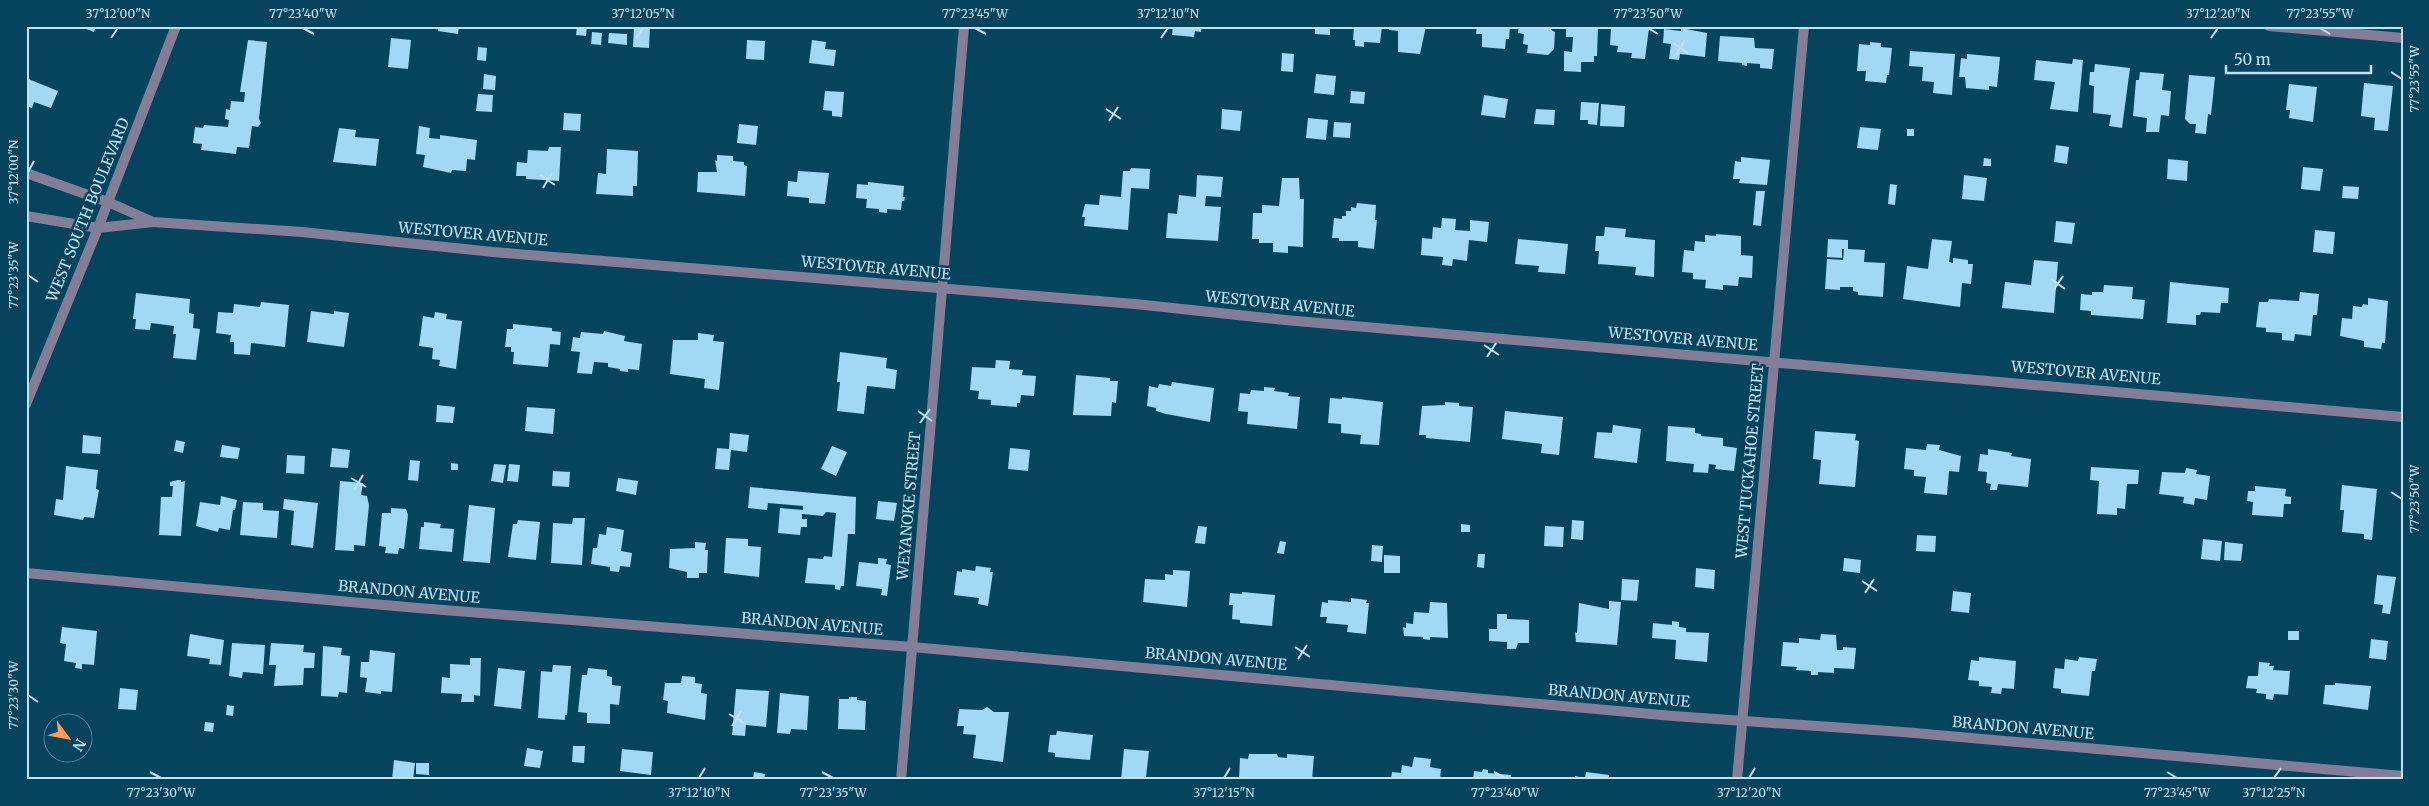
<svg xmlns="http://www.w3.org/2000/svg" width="2429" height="806" font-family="Merriweather,serif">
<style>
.building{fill:#a0d8f6}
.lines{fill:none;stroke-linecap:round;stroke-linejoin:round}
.minor{stroke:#827e98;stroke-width:10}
.tertiary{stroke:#827e98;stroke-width:10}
.ticks{fill:none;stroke:#c0e2f6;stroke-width:2}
.labels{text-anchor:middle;stroke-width:5;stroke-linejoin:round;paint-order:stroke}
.street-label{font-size:15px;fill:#c0e2f6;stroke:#06435d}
.neatline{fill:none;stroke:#c0e2f6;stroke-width:2}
.ticks-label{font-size:12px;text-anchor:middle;fill:#c0e2f6}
</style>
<rect width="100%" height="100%" fill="#06435d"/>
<path class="building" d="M79 26H96L94 32Z
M393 26H411V29Z
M439 26H459L458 34 438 31Z
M577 26H587L586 36 576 35Z
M634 26H650L649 48 633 47Z
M1173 26H1202L1201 32 1195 31 1194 37 1172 35Z
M1315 26H1330V35L1315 34Z
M1354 26H1382L1380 43 1364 42V47L1355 46V40H1353Z
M1389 26H1426L1420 54 1398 52V31L1389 30Z
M1477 26H1510L1509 39H1506L1505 49 1482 47V34H1476Z
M1519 26H1552L1551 30 1555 32 1554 49 1548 55 1527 53 1528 45 1523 44 1524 34 1518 33Z
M1566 26H1598L1597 56H1594V62H1581V72L1564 71V51L1572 52 1573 37H1566Z
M1619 26 1649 28 1645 59 1631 58 1632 53 1617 52 1618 46 1610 45 1611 28 1619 29Z
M1681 28 1707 33 1705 57 1680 54 1679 60 1669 59 1671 44 1663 43 1664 29 1681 31Z
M592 32 602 33 601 45 591 44Z
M609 33 627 34V45L608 43Z
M1720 36 1754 38 1755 48 1774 49 1772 69 1760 68V64L1747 63V66L1742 65V63L1718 61Z
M391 38 411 40 408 69 388 67Z
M248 40 267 42 259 119 261 123 258 127 252 126 249 148 237 147 236 154 201 150 202 144 193 143 195 127 203 128 204 125 228 127 229 120 225 119 226 109 230 110 231 101 244 102 245 92H240Z
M747 40 765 41 764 60 746 59Z
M812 40 826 42 825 49 836 50 834 66 809 63Z
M1870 42 1881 43V47L1892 48 1889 75H1887L1886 83 1865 81 1866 71H1857L1859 44 1870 45Z
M478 47 487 48 486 61 477 60Z
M1910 51 1955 54 1952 95 1933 93 1934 82 1922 81 1923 67 1909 66Z
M1282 53 1294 54 1293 72 1281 71Z
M1967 54 2000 57 1997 87 1989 86V90L1966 88 1965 77H1959L1961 58 1967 59Z
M2073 59 2083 60 2078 112 2050 109 2055 82 2034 80 2036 60 2072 64Z
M2095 64 2130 68 2122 128 2109 126 2111 115 2093 113 2094 86 2089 85 2090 72H2094Z
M2140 72 2164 74 2162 90 2171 91 2169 116 2161 115 2159 132H2146L2147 118 2133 116 2136 80H2139Z
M484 74 496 76 495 90 483 89Z
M1316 74 1336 76 1334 95 1314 93Z
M2189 75 2215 77 2211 115 2208 114 2206 134 2195 133 2196 124H2190L2185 119Z
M26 78 58 91 51 108 34 102 32 108 26 106Z
M2364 83 2393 86 2388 131 2374 130 2375 118 2361 116Z
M2289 84 2317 87 2313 122 2289 118 2290 110H2286Z
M825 91 844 92 842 117 832 116V111L823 110Z
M1351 91 1365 92 1364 104 1350 103Z
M478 94 493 95 492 112 476 111Z
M1484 95 1508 99 1505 118 1481 115Z
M1581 102 1599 103 1597 125 1588 124V120H1580Z
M1601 104 1625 106 1624 127 1600 126Z
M1222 109 1242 111 1240 131 1221 129Z
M1536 109 1555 110 1554 125 1534 124Z
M564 113 581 114 580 131 563 130Z
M1308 118 1328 120 1326 140 1306 138Z
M1334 122 1351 123 1350 138 1333 137Z
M739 124 758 126 756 145 737 143Z
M419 126 430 128 429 138 440 139V135L477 140 475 160 467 159 466 171 452 170 451 173 423 167 425 155 416 154Z
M1860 127 1881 129 1878 150 1857 148Z
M339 128 356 130 355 137 379 139 376 166 333 162Z
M1907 129H1914V136H1907Z
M2056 145 2069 147 2067 164 2054 162Z
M549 147H561L559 181 526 179V176H516L517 162 527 163 528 150 548 151Z
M607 149 638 151 637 186H633V196L596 194 598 173 606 174Z
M717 155 733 156V161L744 162V165L747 166 745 196 697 192 698 172H717L715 160 717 161Z
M1741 157 1770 160 1767 185 1739 183 1740 179H1733L1735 161 1741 162Z
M1984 158 1991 159V166H1983Z
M2168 159 2188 161 2187 181 2167 179Z
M2303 167 2323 169 2320 191 2301 189Z
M1131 168 1150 169 1149 189 1131 188 1128 230 1084 226 1085 217H1082L1085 204 1099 205 1100 195 1121 197 1123 171H1130Z
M798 171 829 173 825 204 809 203V198L787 196 788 181 797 182Z
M1197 175 1223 177 1221 197 1206 196 1205 206 1221 207 1218 241 1166 238 1168 213 1177 214 1179 195 1196 197Z
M1964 175 1987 178 1984 201 1962 199Z
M1282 178H1299L1300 199H1304L1303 247 1288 246V253L1273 252V243H1259V239H1252L1253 213H1262V205L1279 206Z
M868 182 904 186 903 197H905L904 201H902L901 210 887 209V213L879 212V209L866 208 867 199 856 198 857 184 868 185Z
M1890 184 1897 185 1895 205 1888 204Z
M2343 186 2359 187 2358 199 2342 198Z
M1756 191H1765L1761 226 1753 225Z
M1357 203 1376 205 1375 220H1377L1374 249 1358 247V241H1339V238H1332L1334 218 1342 219V216H1346V211H1351V207L1356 208Z
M1442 218 1456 219 1455 230 1470 231V220L1489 222 1487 242 1469 240 1467 261 1453 259 1452 266 1442 265 1443 257 1421 255 1422 238 1432 239 1433 227 1441 228Z
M2056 221 2075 223 2072 244 2054 242Z
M1605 227 1626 229 1625 237 1655 240 1654 277 1635 275 1636 267 1598 264 1599 251H1595L1596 236H1604Z
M2315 230 2335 232 2333 254 2313 252Z
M1716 234 1741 236V255L1753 256 1752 278 1739 277 1738 286 1723 285V290L1705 288 1706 280 1693 279V273L1682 272 1684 250 1694 251 1695 241 1705 242V235L1716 236Z
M1518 239 1568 244 1565 274 1538 272 1539 266 1515 264Z
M1828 239 1848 240V249L1865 250 1864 262 1885 263 1883 297 1858 295V292L1853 291V287H1840V290L1825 289 1827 259 1843 260 1844 249H1842V258L1827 257Z
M1932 239 1952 241 1949 262 1953 263V258L1968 260V264H1973L1971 284 1962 283 1960 307 1903 299 1907 266 1928 269Z
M2034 260 2058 262 2054 313 2002 308 2005 282 2031 285Z
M2170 282 2229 288 2228 303H2221L2220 313 2201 312 2200 315H2196V325L2167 323Z
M2104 285 2133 287 2132 299 2145 300 2143 319 2091 315V311L2080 310 2081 294 2092 295V292H2103Z
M2300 292 2319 294 2317 315H2313L2311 336 2295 334 2294 341 2282 340V333L2266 332V328L2256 327 2259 302H2268L2269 299 2299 301Z
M136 293 190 299 189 313 194 314 193 328 200 329 196 360 173 358 176 334H173L174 326 151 323 150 330 135 329 136 319H133Z
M2368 298 2388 301 2385 343H2382L2381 349 2364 347V341L2340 336 2342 318 2352 319 2353 306 2362 307 2363 304 2368 305Z
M261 302 289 305 285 347 251 343 250 355 234 354V342H230L231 335 216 333 218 312 233 313 234 304 260 307Z
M311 311 334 314V311L349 313 344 347 307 342Z
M435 312 447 314 446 319 462 321 456 369 439 366 440 360 432 359 433 348 419 346 423 316 434 318Z
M513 324 552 328V331L561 332 560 345 550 344 548 367 513 364 514 352H511V347H505L507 329H513Z
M604 331 625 336 624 341 642 344 639 370 628 369V372L620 371V369L608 367V363L594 362 592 374 577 373 580 352 571 351 573 337 580 338 581 332 603 334Z
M698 333 714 335 713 341 724 342 719 390 704 388 705 379 670 374 673 340H698Z
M840 352 887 358 886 368 897 370 895 389 867 386 864 414 837 411 840 382H837Z
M996 360 1010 361 1009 369 1023 370 1022 375 1036 376 1034 396 1021 395 1020 403H1017V407L991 405V400L978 399 979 391 970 390 972 367 995 368Z
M1076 375 1110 378V381H1118L1116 403 1112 402 1111 416 1073 415Z
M1172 382 1214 388 1210 422 1166 414 1156 411V408L1147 406 1149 386 1158 388 1159 384 1171 386Z
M1264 387 1275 388 1274 391 1289 393 1288 396 1300 397 1297 429 1247 424 1248 412 1238 411 1240 393 1250 394 1251 390 1264 391Z
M1342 397 1383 402 1379 445 1360 444 1361 435 1341 433V424L1328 423 1330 398 1342 399Z
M1445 402 1459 403V406L1473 407 1470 442 1426 438V435H1419L1422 406 1445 405Z
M437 405 455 407 453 423 436 422Z
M527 407 555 409 553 434 525 431Z
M1505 411 1563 417 1559 455 1541 453 1542 444 1502 439Z
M1613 425 1641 429 1637 463 1594 458 1597 432 1612 433Z
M1668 426 1695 428V433L1701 434V436L1723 438V446L1737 448 1734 471 1715 469 1716 465 1709 464 1708 473 1693 472 1694 464 1666 461Z
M1815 431 1856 434 1855 440 1859 441 1855 487 1819 484 1821 460 1813 459Z
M730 433 749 435 747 452 731 450 729 470 715 469 717 448 729 449Z
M83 435 101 437 100 454 82 453Z
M176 440 185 442 183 453 174 451Z
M1927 444 1940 445 1939 450 1961 456 1959 472 1949 471 1947 495 1924 493 1926 477 1914 476V470L1904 469 1906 448 1926 450Z
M222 445 240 448 238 459 220 457Z
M832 446 847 452 836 476 821 469Z
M332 448 350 450 348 468 330 467Z
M1010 448 1030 450 1028 471 1008 469Z
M1988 449 2012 453 2011 456 2031 459 2028 487 1998 484 1997 490H1990L1991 484 1986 483 1987 472 1978 471 1980 454 1988 455Z
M287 455 305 456 304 474 286 473Z
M410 460 420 461 418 481 408 480Z
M451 463 458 464V470H451Z
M494 464 506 465 503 483 491 481Z
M509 464 520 465 518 482 507 481Z
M66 466 98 470 96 489 99 490 94 518 84 517 83 520 54 515 56 499 63 500Z
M2091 467 2139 470 2138 484H2127L2125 509 2117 508V515L2097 514 2099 481 2090 480Z
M2186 468 2197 470 2196 474 2210 476 2207 500 2195 498 2194 505 2183 503 2184 497 2159 494 2162 472 2185 473Z
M553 471 570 472 569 487 552 486Z
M618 478 638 481 636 495 616 491Z
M178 480H181V482L185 481 181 536 159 535 161 497H172L173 486H170V482Z
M340 481 363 483 361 495 367 496 369 505 365 546 354 545V551L335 550Z
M2342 485 2377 489 2372 540 2364 539V534L2342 532 2344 510H2340Z
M2255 486 2286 489 2285 496 2291 497V504H2284L2283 517 2252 515 2253 502 2247 501 2248 491H2255Z
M750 487 856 497 855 534H848L844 586H841L840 590 835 589V585L805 583 808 558 823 559 824 556 832 557 836 513 826 512 823 516 802 514V519H807V527H801L800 535 778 533 780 508 803 510V506L768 503 767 510 748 508Z
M221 496 237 500 235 510H233L230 530 219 528 218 532 196 526 200 502 220 505Z
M284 499 318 503 313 548 291 545 294 511 283 509Z
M878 501 897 503 894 521 876 519Z
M243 502 263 503V510L279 511 277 538 240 535Z
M469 505 495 508 490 563 463 561Z
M391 508 406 509 408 515 404 549 399 548 398 554 385 553 386 547 379 546 382 513H391Z
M573 518H585L582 565 551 563 553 523 572 524Z
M518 520 540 522 536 560 508 557 513 524H517Z
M1572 520 1584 521 1583 540 1571 539Z
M424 522 441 524 440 528 454 529 452 552 419 549 421 527H424Z
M1461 524 1470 525V532H1461Z
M1198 526 1207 527 1205 544 1195 543Z
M1545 526 1564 527 1563 547 1544 546Z
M607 527 624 530 621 551 632 553 630 567 620 566 619 572 610 571V567L591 564 593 548H597L599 534 606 535Z
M1917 535 1936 536 1935 552 1916 551Z
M726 538 748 539V546L761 547 759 577 724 573Z
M2203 539 2222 541 2220 561 2201 559Z
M1280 541 1286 542 1284 554 1277 553Z
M695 542 706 543 705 550H708L707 573H699V578H687V572L669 568 670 549 695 548Z
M2225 542 2243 544 2241 561 2224 560Z
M1372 545 1383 546 1382 562 1371 561Z
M1478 554H1485L1484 568 1477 567Z
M1384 555 1400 556V573H1384Z
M878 558 887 559 886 564 891 565 887 596 881 595 882 589 856 586 859 562 878 564Z
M1844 558 1861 560 1860 573 1843 571Z
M976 566 991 568 990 572H993L988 606 978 604 979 598 954 595 957 571 962 572V569L975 571Z
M1696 568 1715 570 1714 589 1695 587Z
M1173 570 1190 571 1187 607 1143 602 1145 579 1165 580V574L1173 575Z
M2377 575 2396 577 2390 614 2382 613 2383 605 2374 604Z
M1622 579 1639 580 1637 601 1621 600Z
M1953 591 1971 593 1969 613 1951 611Z
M1242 592 1275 595 1272 626 1240 623V620L1232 619 1233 605H1229L1230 593 1242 594Z
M1351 598 1367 600 1366 603H1369L1366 634 1347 632 1348 625 1326 623 1327 617H1320L1322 602 1328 603V600L1351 602Z
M1609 601 1621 602 1617 645 1576 642 1575 632 1577 633 1579 603 1609 609Z
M1430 602 1447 603 1448 638 1430 637V640L1423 639V637L1404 636 1403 627 1406 628V623L1413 624 1414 612 1429 613Z
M1497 614H1507V619L1529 620V643H1518L1516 649H1507V642L1489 641V629H1497Z
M1672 621 1679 622V627L1686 628V632L1709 633 1707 662 1675 659 1676 640 1652 638 1653 623 1672 625Z
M62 627 97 631 94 665 82 664V669L75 668 76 663 64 661 66 644 60 643Z
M2288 631H2299V640H2288Z
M190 634 224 640 221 665 209 664 210 659 187 656Z
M1821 634 1836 635 1837 650H1843V647L1856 648 1854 669 1834 668V673L1818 672V675H1811V671L1796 670 1797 667 1781 666 1783 642 1799 643V638L1820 640Z
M2371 639 2388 641 2386 660 2369 658Z
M232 643 265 645 263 674 243 672 242 678 229 676Z
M271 643 304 645 303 652 315 653 314 668H304L303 685 274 686 276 665H269Z
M323 646 342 648 341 655 350 656 347 693 339 692 338 697 321 696Z
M370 650 395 653 392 692 381 691V694L365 692 367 678 360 677 361 662H369Z
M1979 657 2016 661 2014 689 2002 688 2001 694 1991 693 1992 687 1979 686V681L1968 680 1971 660 1979 661Z
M2079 657 2097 659 2095 671H2092L2089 696 2061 693V689L2053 688 2055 668 2064 669 2065 659 2078 661Z
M470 658H481L480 696 474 695V702H461L462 694 441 693 442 677 450 678V664L470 665Z
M2259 662 2270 663 2269 666H2274L2273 670 2290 671 2288 695 2274 694 2273 700 2266 699V694L2256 693 2257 689 2246 688 2248 676H2258Z
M553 665 571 666 567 715H565V720L538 718 541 671 552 672Z
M498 668 525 671 521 709 494 706Z
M588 668 607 670V676L612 677V685L621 686 619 705 610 704V724L587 723V713L578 712 582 675H587Z
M682 676 695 677V683L702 684 701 693 707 694 705 720 667 713 668 701 663 700 665 683H681Z
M2335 683 2371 686 2368 710 2323 704 2325 685H2335Z
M120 688 138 690 136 710 118 709Z
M736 689 769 691 766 727 746 725 745 736 732 735Z
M780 693 809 696 807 730 791 729 790 734 777 733Z
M849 697H857V700L866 701 865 730 838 729 839 699H849Z
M227 705 234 706 233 716 226 715Z
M987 707 994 712H1009L1003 762 973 758 976 735 963 734 964 726H957L959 709 982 710Z
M205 722 214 723 213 732 204 731Z
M1057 731 1093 735 1090 760 1055 757V753L1048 752 1050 735H1056Z
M573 746H585L584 763 572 762Z
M527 748 543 751 540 768 524 766Z
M622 749 653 752 651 775 620 771Z
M1124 749 1149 751 1146 777 1121 780Z
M1249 754H1277L1278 757 1287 758V754L1314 756 1312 780H1239L1240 758 1248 759Z
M1414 757 1431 759 1430 767 1441 769 1440 780H1391L1392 772 1401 773 1402 765 1412 767Z
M394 760 415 763 413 780H392Z
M416 763H429V775L416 774Z
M1483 769 1488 770V773L1511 775 1510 780H1473L1474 771 1482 772Z
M754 772 765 774 764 780H753Z
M1586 772 1609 775V780H1575V776L1585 778Z"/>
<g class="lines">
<path class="minor" d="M2269 26 2403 38
M26 173 108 202 153 222
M26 216 98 228 153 222 302 232 493 252 1135 304 1285 320 2403 417
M26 573 418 608 912 647 1673 716 1903 732 2403 776
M901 780 964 26
M1737 780 1804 26"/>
<path class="tertiary" d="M26 404 98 228 176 26"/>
</g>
<path class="ticks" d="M303 28 314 34M975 28 986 34M1648 28 1658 34M2320 28 2330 34M111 38 118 28M636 38 643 28M1161 38 1168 28M2211 38 2218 28M1673 43 1688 53M1676 55 1685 40M2391 72 2402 79M1106 109 1121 119M1109 121 1118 107M28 172 34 161M540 175 555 185M543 188 552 173M28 275 38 282M2051 279 2065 289M2053 291 2063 276M1484 345 1499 355M1487 357 1496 343M918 411 932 421M920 423 930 409M351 478 366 487M354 490 363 475M2391 492 2402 499M1862 581 1877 591M1865 593 1874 579M1295 647 1310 657M1298 659 1307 645M28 695 38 702M729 714 744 723M732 726 741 711M150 772 161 778M822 772 833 778M1494 772 1505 778M2167 772 2177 778M699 778 705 768M1224 778 1230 768M1749 778 1755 768M2274 778 2281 768"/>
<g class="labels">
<g class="street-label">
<text transform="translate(88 210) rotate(-68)" y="5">WEST SOUTH BOULEVARD</text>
<text transform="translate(473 234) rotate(5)" y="5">WESTOVER AVENUE</text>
<text transform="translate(876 268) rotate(5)" y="5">WESTOVER AVENUE</text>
<text transform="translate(1280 304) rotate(6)" y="5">WESTOVER AVENUE</text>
<text transform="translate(1683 339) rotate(5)" y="5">WESTOVER AVENUE</text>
<text transform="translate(2086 373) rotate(5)" y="5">WESTOVER AVENUE</text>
<text transform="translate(1750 461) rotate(-85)" y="5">WEST TUCKAHOE STREET</text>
<text transform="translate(909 506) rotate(-85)" y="5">WEYANOKE STREET</text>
<text transform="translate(409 592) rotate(5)" y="5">BRANDON AVENUE</text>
<text transform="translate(812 624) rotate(5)" y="5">BRANDON AVENUE</text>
<text transform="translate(1216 659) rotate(5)" y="5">BRANDON AVENUE</text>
<text transform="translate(1619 696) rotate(5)" y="5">BRANDON AVENUE</text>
<text transform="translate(2023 728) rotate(5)" y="5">BRANDON AVENUE</text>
</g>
</g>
<rect width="2429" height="806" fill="none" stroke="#06435d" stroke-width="55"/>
<g transform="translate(68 738) rotate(122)"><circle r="24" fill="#06435d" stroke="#50839a"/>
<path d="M0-4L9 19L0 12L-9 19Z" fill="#fe9b59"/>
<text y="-8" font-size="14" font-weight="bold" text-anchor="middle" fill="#c0e2f6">N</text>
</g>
<path d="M2226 65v8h145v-8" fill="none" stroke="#c0e2f6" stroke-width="2.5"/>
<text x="2234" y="65" font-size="15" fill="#c0e2f6" stroke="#06435d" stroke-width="4" paint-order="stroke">50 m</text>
<rect x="28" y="28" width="2374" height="750" class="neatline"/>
<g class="ticks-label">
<text x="118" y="18">37°12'00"N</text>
<text x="303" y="18">77°23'40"W</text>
<text x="643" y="18">37°12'05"N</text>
<text x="975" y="18">77°23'45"W</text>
<text x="1168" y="18">37°12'10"N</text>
<text x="1648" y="18">77°23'50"W</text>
<text x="2218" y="18">37°12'20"N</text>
<text x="2320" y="18">77°23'55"W</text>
<text transform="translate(2415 79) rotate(-90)" y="4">77°23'55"W</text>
<text transform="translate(14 172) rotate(-90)" y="4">37°12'00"N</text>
<text transform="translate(14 275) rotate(-90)" y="4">77°23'35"W</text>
<text transform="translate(2415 499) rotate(-90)" y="4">77°23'50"W</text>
<text transform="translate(14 695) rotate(-90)" y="4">77°23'30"W</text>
<text x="161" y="797">77°23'30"W</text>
<text x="699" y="797">37°12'10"N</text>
<text x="833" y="797">77°23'35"W</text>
<text x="1224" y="797">37°12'15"N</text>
<text x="1505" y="797">77°23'40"W</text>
<text x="1749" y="797">37°12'20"N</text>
<text x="2177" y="797">77°23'45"W</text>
<text x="2274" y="797">37°12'25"N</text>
</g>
</svg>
